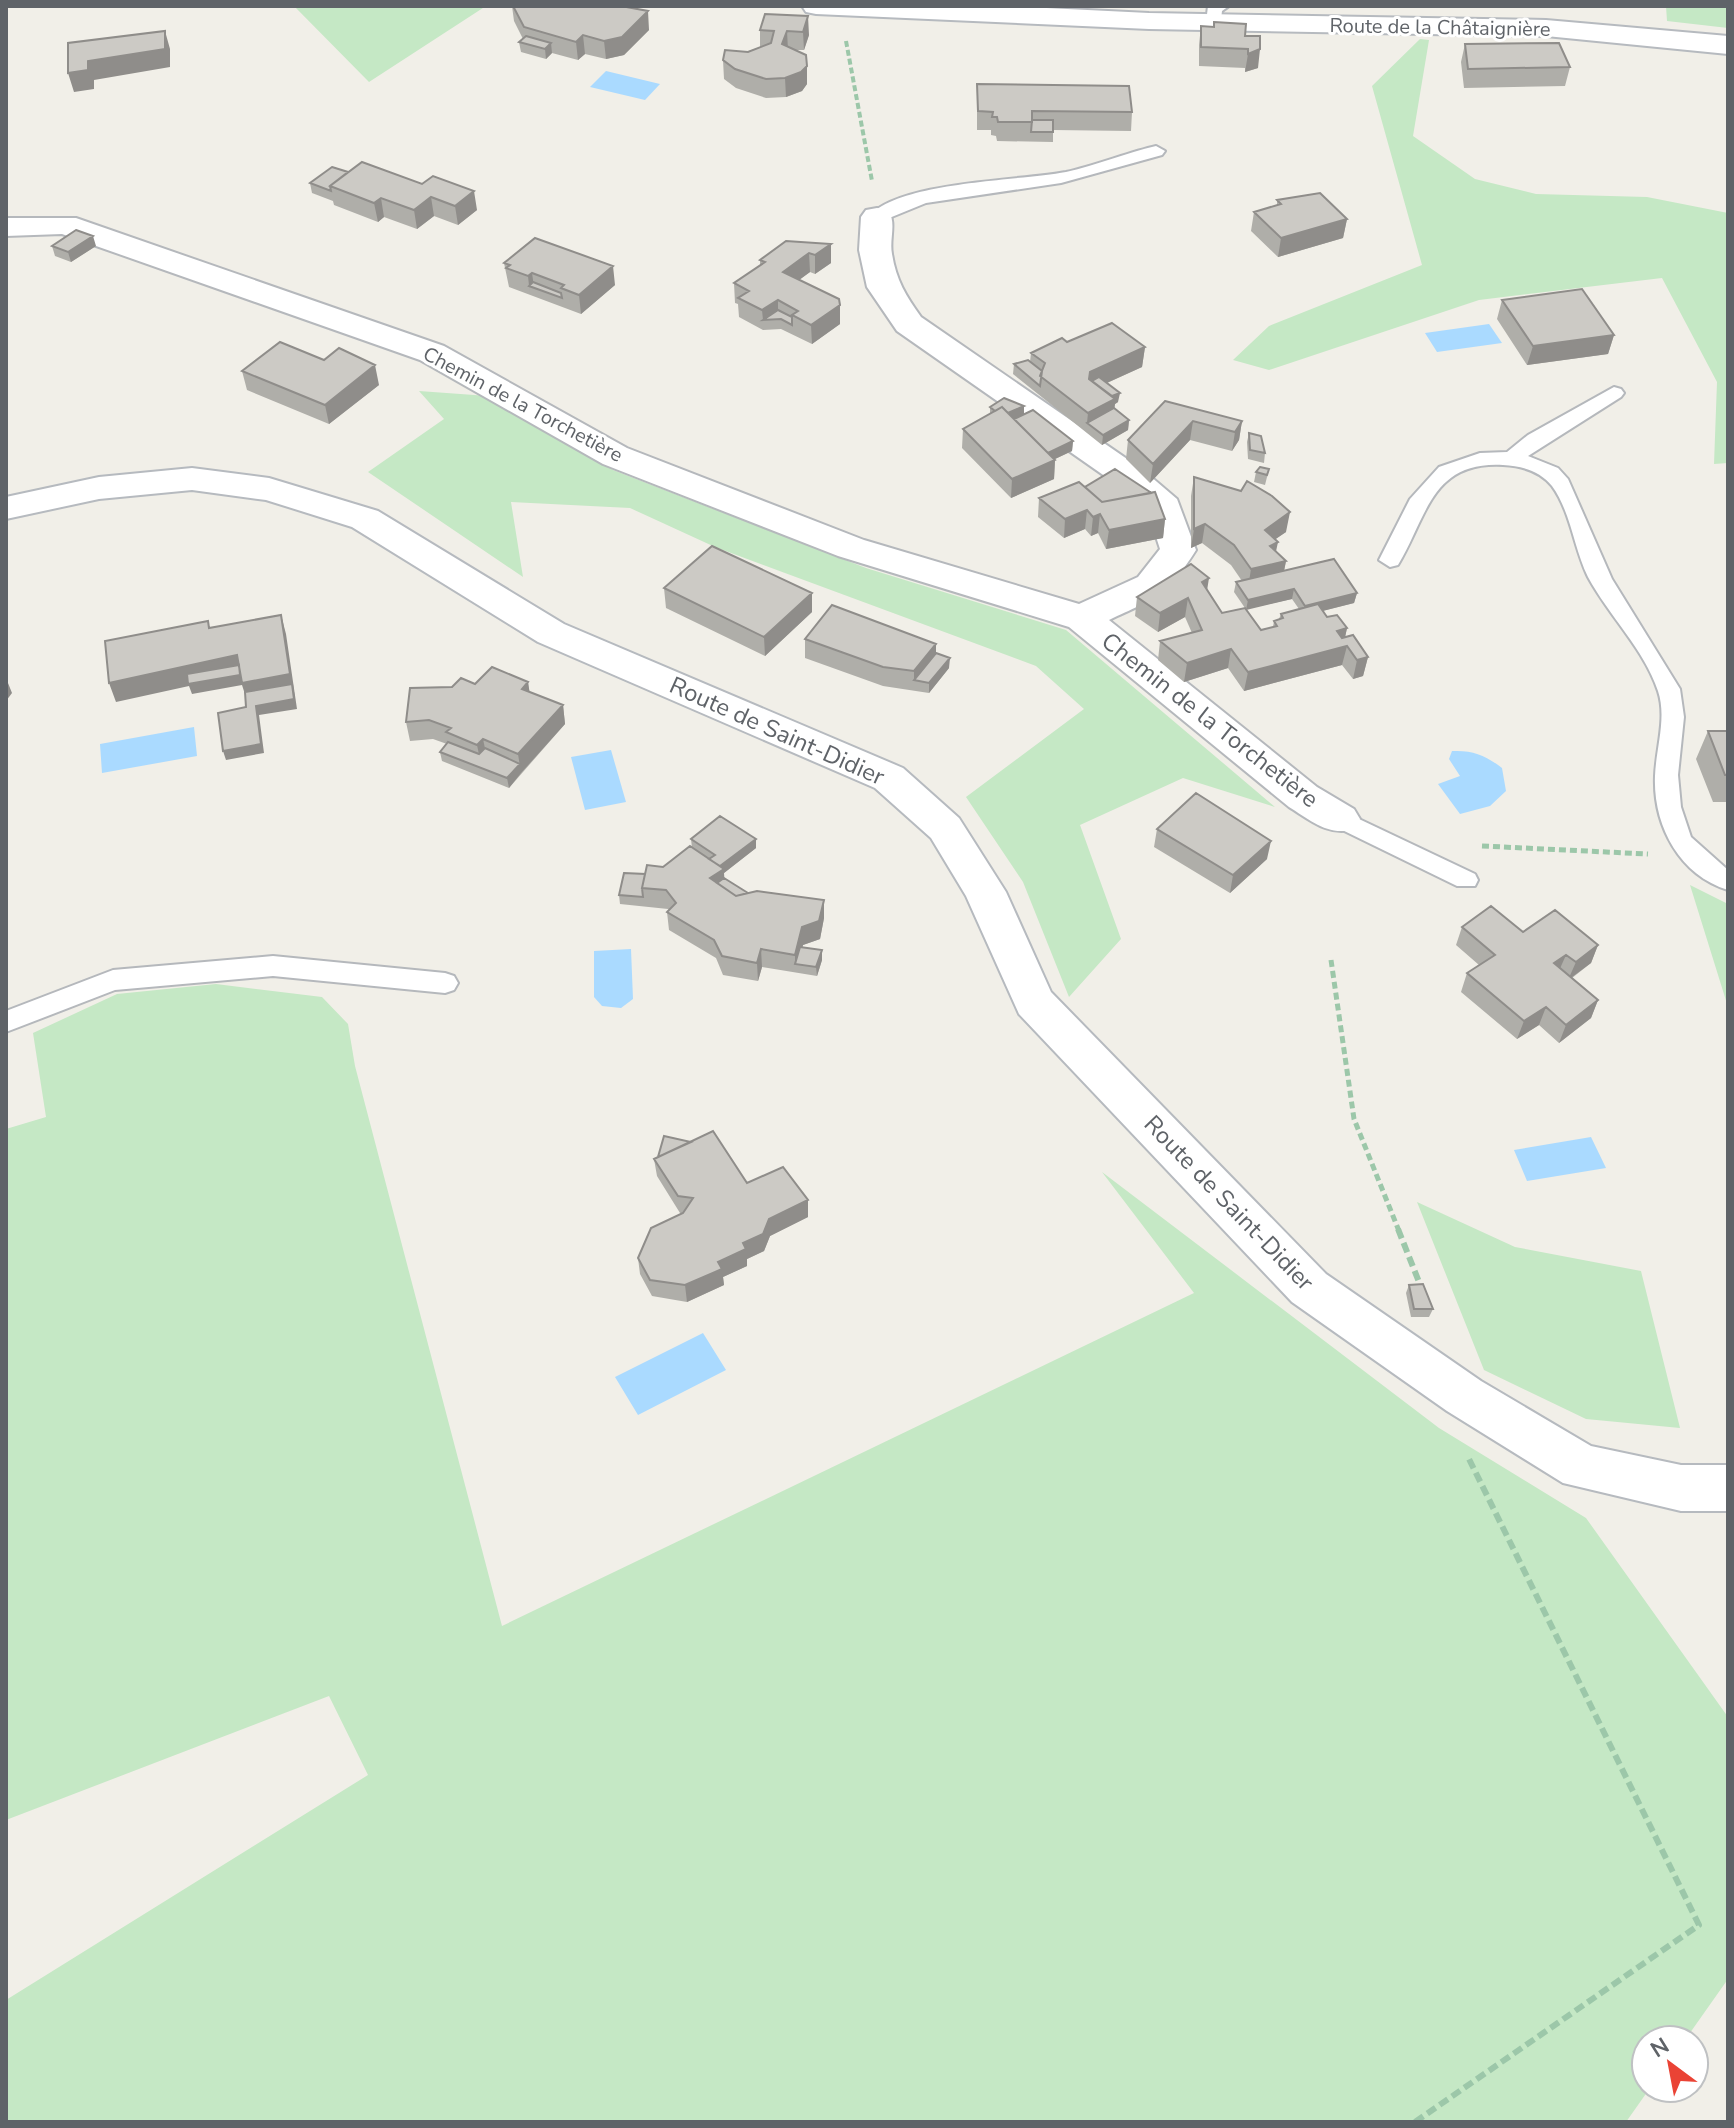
<svg xmlns="http://www.w3.org/2000/svg" width="1734" height="2128" font-family="'Nunito Sans',sans-serif">
<style>
.green{fill:#c5e8c5}
.water{fill:#aadaff}
.lines{fill:none;stroke-linecap:round;stroke-linejoin:round}
.lane-casing{stroke:#b5b8bc;stroke-width:4}
.street-casing{stroke:#b5b8bc;stroke-width:4}
.secondary-casing{stroke:#b6babf;stroke-width:4}
.path-far2{stroke:#9cc7a9;stroke-width:4;stroke-dasharray:6 3;stroke-linecap:butt}
.path-far1{stroke:#9cc7a9;stroke-width:5;stroke-dasharray:7 4;stroke-linecap:butt}
.path{stroke:#9cc7a9;stroke-width:6;stroke-dasharray:10 5;stroke-linecap:butt}
.lane{fill:#fff;fill-rule:evenodd}
.street{fill:#fff;fill-rule:evenodd}
.secondary{fill:#fff;fill-rule:evenodd}
.wall{fill:#afaea9;fill-rule:evenodd}
.shaded-wall{fill:#8f8d8a}
.building{fill:#cccac5;stroke:#8f8d8a;stroke-width:2}
.labels{text-anchor:middle;stroke-width:6;stroke-linejoin:round;paint-order:stroke}
.far-street-label{font-size:20px;fill:#5f6368;stroke:#fff}
.street-label{font-size:24px;fill:#5f6368;stroke:#fff}
</style>
<rect width="100%" height="100%" fill="#f1efe8"/>
<path class="green" d="M294 6H486L369 82Z
M1666 6H1728V28L1667 21Z
M1420 39 1429 40 1413 136 1475 179 1536 194 1647 197 1728 213V463L1714 464 1717 382 1662 278 1479 300 1269 370 1233 360 1269 326 1422 265 1372 86Z
M419 391 488 396 613 470 866 568 1066 630 1275 807 1183 778 1080 825 1121 939 1069 997 1023 882 966 797 1084 709 1036 666 715 547 630 508 511 502 523 577 368 472 444 419Z
M1690 885 1728 904V1007Z
M216 984 322 997 348 1024 355 1066 502 1626 1194 1293 1102 1172 1439 1428 1586 1518 1728 1717V1979L1685 2040H1646V2088H1650L1626 2122H6V2000L368 1775 329 1696 6 1820V1129L46 1117 33 1033 117 994Z
M1417 1202 1515 1247 1641 1271 1680 1428 1586 1419 1484 1370Z"/>
<path class="water" d="M606 71 660 84 645 100 590 87Z
M1489 324 1502 343 1437 352 1425 333Z
M194 727 197 756 102 773 100 744Z
M611 750 626 802 585 810 571 757Z
M1452 751C1473 750 1485 755 1502 768L1506 791 1490 806 1460 814 1438 784 1460 776 1449 759Z
M631 949 633 999 621 1008 602 1006 594 997V951Z
M1591 1137 1606 1168 1527 1181 1514 1150Z
M703 1333 726 1370 638 1415 615 1377Z"/>
<g class="lines">
<defs>
<path id="lane" d="M1208 6H1229L1222 11 1220 27H1208L1206 23Z
M1156 146 1165 151 1162 155 1061 183 926 203 877 223 868 217C899 181 1019 181 1066 172 1097 165 1126 153 1156 146Z
M1614 387 1621 389 1624 393 1621 397 1528 456 1558 468 1568 479 1612 579 1680 689 1684 717 1678 775 1681 807 1691 837 1728 870V890C1679 875 1653 825 1655 776 1656 748 1667 718 1658 691 1644 649 1609 616 1588 577 1574 549 1571 512 1552 486 1540 471 1522 466 1503 465 1431 461 1427 517 1398 565L1390 567 1379 560 1410 499 1439 467 1480 453 1507 452 1528 435Z
M1340 810 1475 874 1478 880 1475 886H1457L1332 825 1328 819 1332 813Z
M273 956 445 973 454 976 458 983 454 990 445 993 273 976 115 990 6 1032V1011L113 970Z"/>
<path id="street" d="M877 208 888 210C897 223 889 239 892 254 896 280 906 296 921 317L1143 470 1177 499 1196 550C1167 596 1156 598 1109 620L1317 787 1354 809 1360 819 1354 829C1329 837 1310 820 1289 807L1069 627 838 556 603 464 420 360 62 234 6 236V218H76L444 346 627 448 864 540 1079 604 1138 577 1160 549 1148 512 1119 486 897 331 867 287 859 250 861 217 866 210Z"/>
<path id="secondary" d="M802 6H1003L1149 13 1546 20 1728 36V54L1546 36 1149 29 816 14 806 12Z
M192 468 269 478 378 511 564 624 903 768 959 818 1006 892 1051 992 1326 1274 1481 1381 1591 1446 1681 1465H1728V1511H1681L1563 1483 1447 1411 1292 1302 1019 1014 966 896 931 838 875 788 538 642 352 527 266 500 192 490 99 499 6 519V497L99 477Z"/>
</defs>
<use href="#lane" class="lane-casing"/>
<use href="#street" class="street-casing"/>
<use href="#secondary" class="secondary-casing"/>
<path class="path-far2" d="M846 41 872 181"/>
<path class="path-far1" d="M1482 846 1648 854
M1331 960 1354 1119 1399 1231"/>
<path class="path" d="M1398 1229 1421 1287
M1415 2122 1699 1925 1468 1457"/>
<use href="#lane" class="lane"/>
<use href="#street" class="street"/>
<use href="#secondary" class="secondary"/>
</g>
<path class="wall" d="M512 6H621L649 30 624 55 606 59 585 54 578 60 552 53 546 59 521 52 519 42 523 39 514 21Z
M765 14 809 35 804 50H795L807 84 802 91 786 97 766 98 736 88 724 79 723 60 760 47V30Z
M1201 26 1245 36 1258 68 1245 72V68L1199 66V45Z
M1465 44 1570 67 1565 86 1464 88 1461 62Z
M977 84 1132 112 1131 131 1053 130V142L997 141 996 136 991 135V130H977Z
M348 172 477 210 458 225 434 216 417 229 384 217 378 222 334 205 333 201 312 193 310 183Z
M1277 200 1347 219 1343 238 1278 257 1251 231 1254 212 1277 205Z
M786 241 831 263 815 274 810 272 799 280 840 324 812 344 781 329 763 330 739 317 738 304 735 303 734 283 760 265V260Z
M52 246H96L71 262 55 256Z
M504 263 615 285 581 314 509 287Z
M1502 300 1614 335 1608 354 1527 365 1497 319Z
M1067 342 1145 347 1142 367 1107 383 1118 402 1115 404 1114 408 1129 420 1128 430 1102 445 1013 374 1014 364 1030 362 1031 353Z
M242 371 379 385 329 424 247 390Z
M1165 401 1242 421 1239 440 1232 451 1190 440 1150 483 1126 459 1128 440Z
M1024 406V414L1073 441 1072 451 1055 459 1054 479 1011 498 962 448 963 429 990 414V407Z
M1249 433 1265 453 1264 463 1248 459 1247 442Z
M1269 469 1265 485 1254 482 1256 472Z
M1194 477 1286 532 1275 539 1276 552 1286 561 1284 571 1357 593 1354 603 1322 611 1327 617 1347 628 1345 637 1368 657 1363 676 1353 679 1342 665 1244 691 1228 668 1184 682 1158 660 1160 641 1192 633 1185 617 1158 632 1135 616 1137 597 1207 590 1222 613 1245 608 1234 592 1236 582 1242 581 1231 565 1202 543 1191 548V496ZM1292 599 1299 609 1281 614 1279 619 1274 621 1273 627 1261 630 1246 609Z
M1085 487 1150 493 1165 519 1163 538 1106 549 1098 533 1091 536 1085 529 1064 538 1038 517 1039 498Z
M664 588 812 612 765 656 666 608Z
M805 639 936 653 949 668 929 693 883 686 805 658Z
M528 682 529 692 563 705 565 724 509 788 442 761 440 752 447 744 433 739 410 741 406 722 452 687Z
M1708 731H1728V802H1713L1696 759Z
M1157 829 1267 859 1230 893 1154 847Z
M691 839H756V848L724 873V878L748 893 824 900V918L820 939 803 945 802 948 822 950V960L817 976 762 967 758 981 723 975 716 958 669 930 667 912 669 910 668 909 620 904 619 895 645 874 663 867 692 848Z
M1462 927 1523 932 1598 945 1591 963 1572 978 1598 1000 1591 1018 1559 1043 1539 1025 1517 1039 1461 992 1467 973 1479 965 1456 945Z
M654 1159 808 1200V1217L770 1236 764 1251 747 1259V1266L723 1277 724 1285 687 1302 652 1296 640 1274 638 1258 683 1213H680L657 1176Z
M1409 1285 1433 1309 1429 1317H1411L1406 1293Z"/>
<path class="shaded-wall" d="M648 11 649 30 624 55 606 59 604 41Z
M808 16 809 35 804 50 803 32Z
M165 31 170 49V67L94 80V89L74 92 68 73 88 61Z
M787 31 788 50 782 44Z
M583 35 585 54 578 60 576 42Z
M551 43 552 53 546 59 545 49Z
M1260 49 1258 68 1245 72 1248 54Z
M807 66V84L802 91 786 97 785 78Z
M474 191 477 210 458 225 455 206Z
M431 197 434 216 417 229 414 210Z
M381 198 384 217 378 222 374 203Z
M1347 219 1343 238 1278 257 1281 238Z
M93 236 96 246 71 262 68 252Z
M831 244V263L815 274V255Z
M809 253 810 272 784 291 783 272Z
M613 266 615 285 581 314 579 295Z
M532 273 534 287 529 286 530 295 528 276Z
M778 300V319L763 320 762 310Z
M840 305V324L812 344 811 325Z
M1614 335 1608 354 1527 365 1533 346Z
M1145 347 1142 367 1091 390 1088 388 1090 372Z
M375 365 379 385 329 424 325 405Z
M1120 393 1118 402 1115 404 1113 418 1087 423 1088 413 1104 400Z
M1024 406V416L1001 426V417Z
M1129 420 1128 430 1102 445 1103 435Z
M1193 421 1190 440 1150 483 1153 464Z
M1242 421 1239 440 1232 451 1235 432Z
M1073 441 1072 451 1040 466 1041 456Z
M1055 460 1054 479 1011 498 1012 479Z
M1087 510 1085 529 1064 538 1065 519Z
M1290 512 1286 532 1261 549 1265 530Z
M1100 514 1098 533 1091 536 1093 517Z
M1165 519 1163 538 1106 549 1109 530Z
M1205 524 1202 543 1191 548 1194 529Z
M1278 542 1274 561 1270 546Z
M1286 561 1282 581 1248 588 1251 569Z
M1209 578 1206 597 1202 582Z
M1294 589 1292 599 1246 610 1248 600Z
M812 593V612L765 656 764 637Z
M1357 593 1354 603 1303 616 1305 606Z
M1188 598 1185 617 1158 632 1160 613Z
M281 615 286 634 297 709 259 715 264 753 226 760 223 751 261 744 242 685 192 694 189 686 116 702 109 683 237 655Z
M1347 628 1343 647 1337 631Z
M936 644V663L914 680V671Z
M1347 646 1342 665 1244 691 1248 672Z
M1231 649 1228 668 1184 682 1187 663Z
M1368 657 1363 676 1353 679 1357 660Z
M950 658 949 668 929 693V683Z
M6 678 12 693 6 701Z
M528 682 531 701 522 689Z
M563 705 565 724 521 773 518 754Z
M483 739 487 758 481 764 477 745Z
M520 764 521 773 509 788 507 778Z
M756 839V848L724 873 725 887 710 878 714 871Z
M1271 841 1267 859 1230 893 1233 875Z
M824 900V918L820 939 803 945 798 964H795V955L802 927Z
M1598 945 1591 963 1568 980 1576 962Z
M761 949 762 967 758 981 757 963Z
M822 950V960L817 976 816 967Z
M1566 955 1558 973 1554 963Z
M1598 1000 1591 1018 1559 1043 1566 1025Z
M1546 1007 1539 1025 1517 1039 1524 1021Z
M808 1200V1217L770 1236 764 1251 747 1259V1266L723 1277 724 1285 687 1302 685 1285 743 1243 769 1219Z"/>
<path class="building" d="M513 6H621L648 11 622 37 604 41 583 35 576 42 524 27Z
M765 14 808 16 803 32 787 31 782 44 806 55 807 66 801 72 785 78 766 79 735 69 723 60 725 50 748 52 771 43 774 31 760 30Z
M1214 22 1246 24 1245 36H1260V49L1248 54V49L1201 47V26L1214 27Z
M165 31V49L88 61V70L68 73V43Z
M526 36 551 43 545 49 519 42Z
M1559 43 1570 67 1468 69 1465 44Z
M977 84 1129 86 1132 112 1032 111V122H998L997 117H992L993 112 978 111Z
M1032 120H1053V132H1031Z
M362 162 422 184 433 176 474 191 455 206 431 197 414 210 381 198 374 203 330 186Z
M332 167 348 172 330 186 331 191 310 183Z
M1320 193 1347 219 1281 238 1254 212 1281 204 1277 200Z
M76 230 93 236 68 252 52 246Z
M535 238 613 266 579 295 561 288 564 285 532 273 528 276 506 268 510 265 504 263Z
M786 241 831 244 815 255 809 253 783 272 839 299 840 305 811 325 792 315 798 311 778 300 762 310 738 298 749 291 734 283 765 262 760 260Z
M533 282 561 293 562 298 529 286Z
M1582 289 1614 335 1533 346 1502 300Z
M778 310 792 317V325L781 319 763 320Z
M1112 323 1145 347 1090 372 1089 379 1115 399 1088 413 1040 376 1045 363 1031 353 1062 338 1067 342Z
M280 342 324 360 339 348 375 365 325 405 242 371Z
M1028 360 1042 371 1040 386 1014 364Z
M1099 377 1120 393 1112 396 1092 381Z
M1004 398 1024 406 1008 413 1002 407 995 411 990 407Z
M1165 401 1242 421 1235 432 1193 421 1153 464 1128 440Z
M1002 407 1055 460 1012 479 963 429Z
M1114 408 1129 420 1103 435 1087 423Z
M1033 410 1073 441 1048 453 1014 419Z
M1249 433 1261 436 1265 453 1250 450Z
M1260 467 1269 469 1267 475 1256 472Z
M1115 469 1150 492 1151 493 1102 502 1085 487Z
M1194 477 1241 491 1247 481 1272 496 1290 512 1265 530 1278 542 1270 546 1286 561 1251 569 1234 545 1205 524 1194 529Z
M1079 482 1102 502 1155 492 1165 519 1109 530 1100 514 1093 517 1087 510 1065 519 1039 498Z
M712 546 812 593 764 637 664 588Z
M1334 559 1357 593 1305 606 1294 589 1248 600 1236 582Z
M1191 564 1209 578 1202 582 1222 613 1245 608 1261 630 1277 626 1274 621 1283 618 1281 614 1318 604 1327 617 1337 615 1347 628 1337 631 1342 638 1353 635 1368 657 1357 660 1347 646 1248 672 1231 649 1187 663 1160 641 1202 630 1188 598 1160 613 1137 597Z
M832 605 936 644 914 671 883 667 805 639Z
M281 615 290 674 242 683 237 655 109 683 105 641 208 621 209 628Z
M936 653 950 658 929 683 914 680Z
M239 665 240 675 188 684 187 674Z
M492 667 528 682 522 689 563 705 518 754 483 739 477 745 446 732 451 728 429 720 406 722 410 688 452 687 461 678 475 684Z
M292 684 294 699 256 706 261 744 223 751 218 713 246 707 245 692Z
M1708 731H1728V775H1725Z
M448 742 479 754 485 748 520 764 507 778 440 752Z
M1196 793 1271 841 1233 875 1157 829Z
M720 816 756 839 720 866 709 859 715 855 691 839Z
M690 846 724 869 710 878 736 896 757 891 824 900 819 921 802 927 795 955 761 949 757 963 722 956 714 940 667 912 676 903 666 890 642 888 647 865 663 867Z
M624 873 645 874 642 888 643 897 619 895Z
M724 878 748 893 736 896 717 883Z
M1491 906 1523 932 1555 910 1598 945 1576 962 1566 955 1554 963 1598 1000 1566 1025 1546 1007 1524 1021 1467 973 1495 955 1462 927Z
M800 947 822 950 816 967 795 964Z
M713 1131 747 1183 783 1167 808 1200 769 1219 763 1234 743 1243 746 1249 718 1262 722 1269 685 1285 650 1280 638 1258 651 1228 683 1213 693 1198 678 1196 654 1159Z
M664 1136 691 1142 658 1157Z
M1423 1284 1433 1309H1414L1409 1285Z"/>
<g class="labels">
<g class="far-street-label">
<text transform="translate(1440 27) rotate(1)" y="7">Route de la Châtaignière</text>
<text transform="translate(523 404) rotate(28)" y="7">Chemin de la Torchetière</text>
</g>
<g class="street-label">
<text transform="translate(1210 720) rotate(38)" y="8">Chemin de la Torchetière</text>
<text transform="translate(777 731) rotate(24)" y="8">Route de Saint-Didier</text>
<text transform="translate(1229 1203) rotate(46)" y="8">Route de Saint-Didier</text>
</g>
</g>
<rect width="1734" height="2128" fill="none" stroke="#5f6368" stroke-width="16"/>
<g transform="translate(1670 2064) rotate(328)"><circle r="38" fill="#ffffff" stroke="#bfc1c3" stroke-width="2"/>
<path d="M0-6L14 30L0 20L-14 30Z" fill="#ea4335"/>
<text y="-12" font-size="22" font-weight="bold" text-anchor="middle" fill="#5f6368">N</text>
</g>
</svg>
